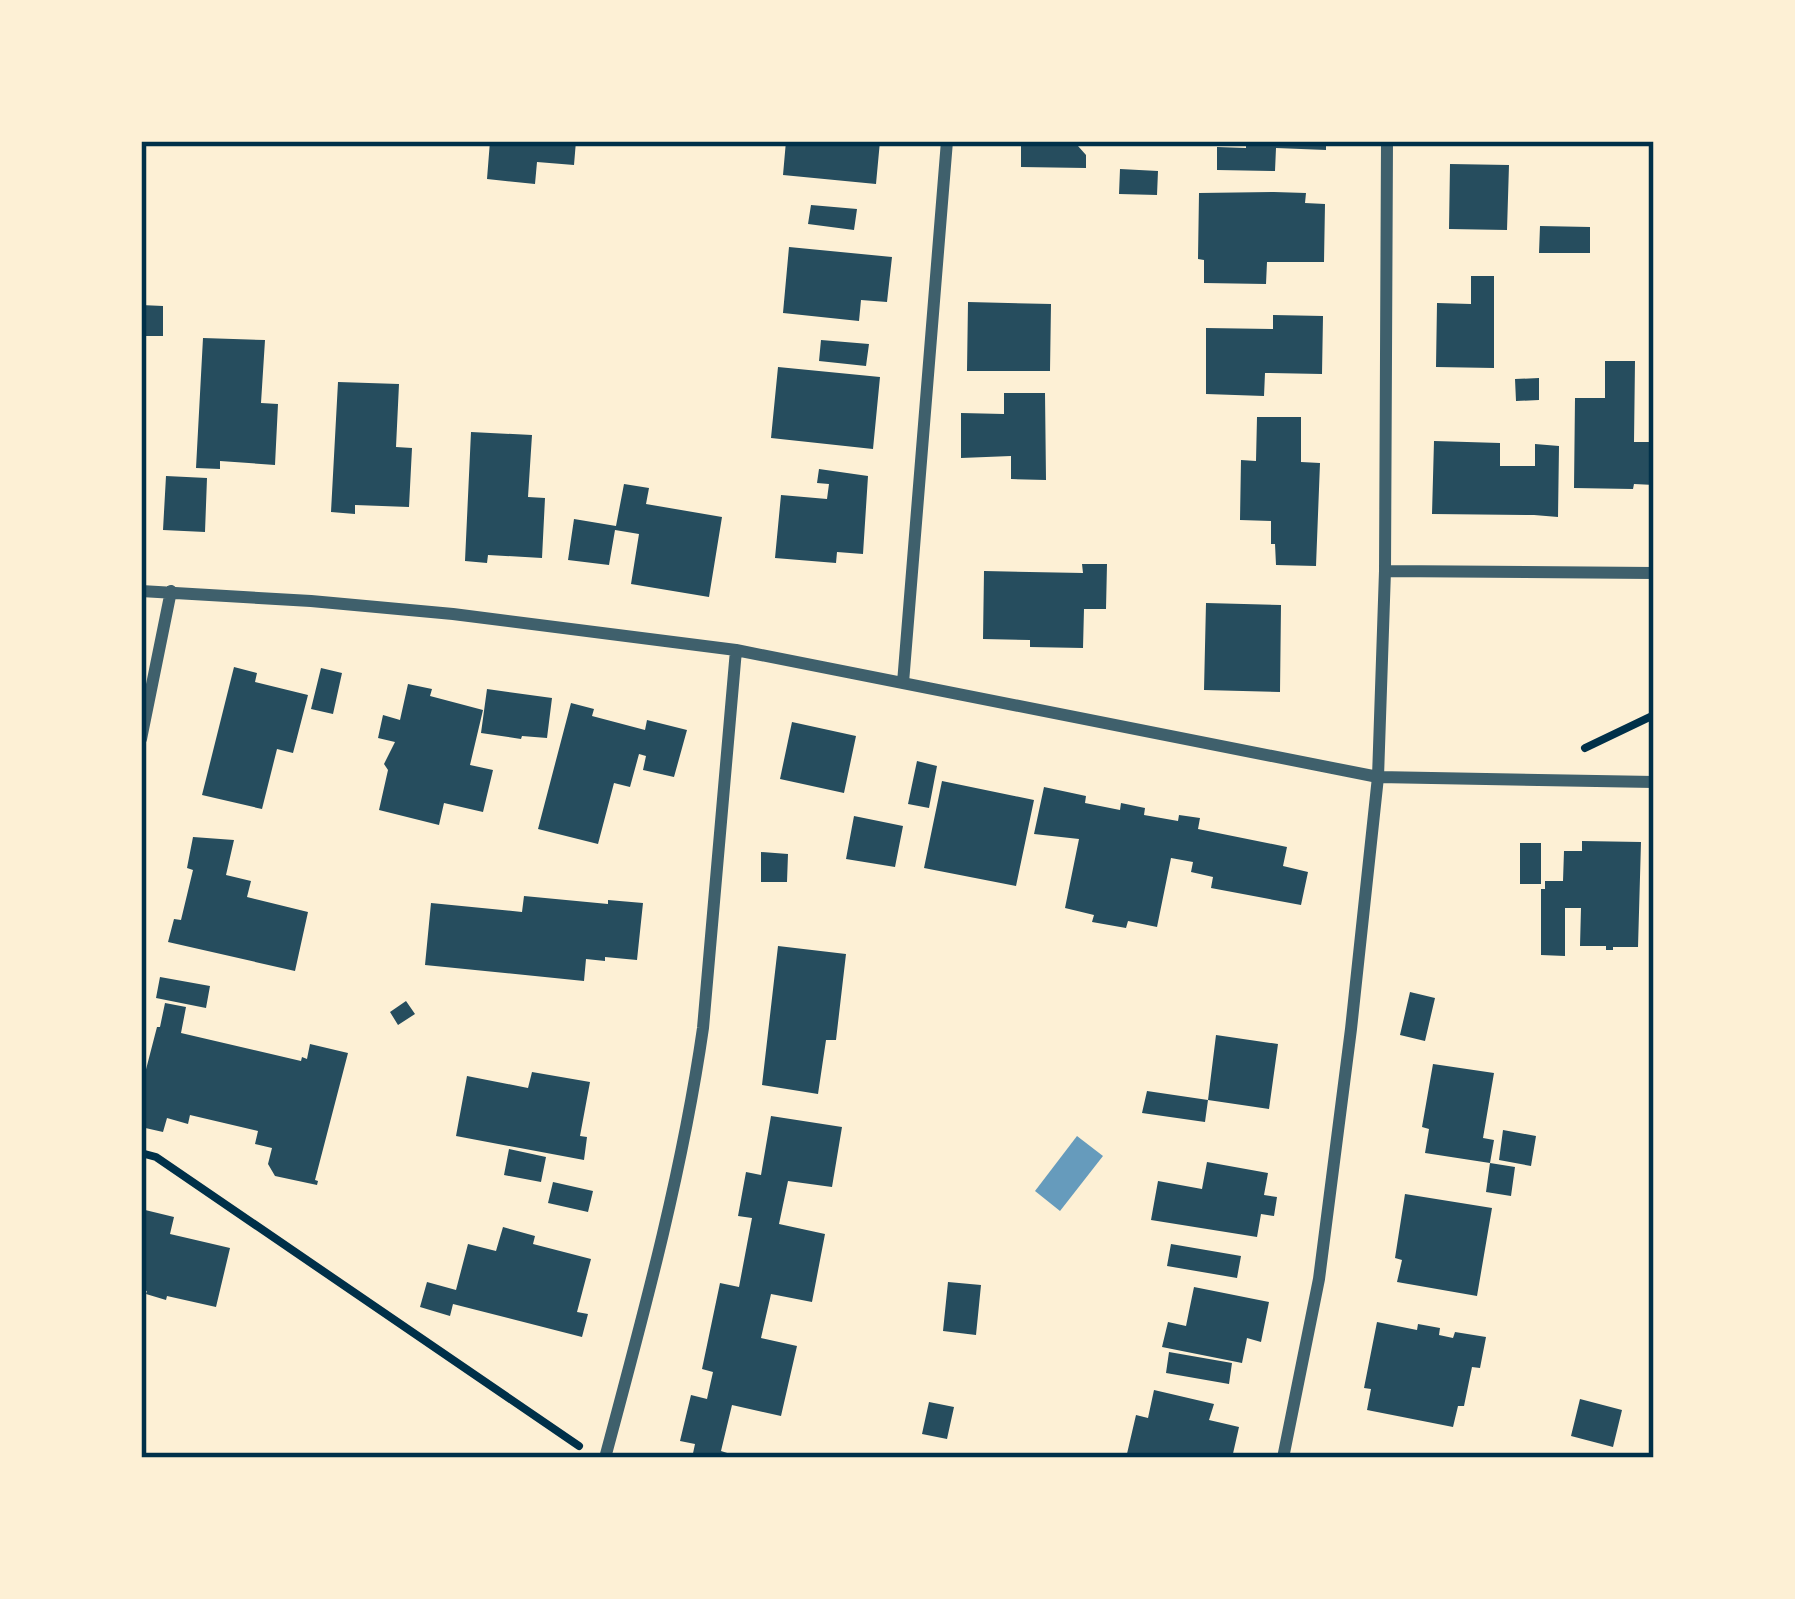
<svg xmlns="http://www.w3.org/2000/svg" width="1795" height="1599" font-family="Poppins,sans-serif">
<style>
.water{fill:#669bbc}
.building{fill:#264d5e}
.lines{fill:none;stroke-linecap:round;stroke-linejoin:round}
.path{stroke:#003049;stroke-width:8}
.minor{stroke:#3f606c;stroke-width:12}
.neatline{fill:none;stroke:#003049;stroke-width:4.5}
</style>
<rect width="100%" height="100%" fill="#fdf0d5"/>
<path class="water" d="M1077 1136 1103 1156 1060 1211 1035 1191Z"/>
<path class="building" d="M490 141H576L574 165 537 162 535 184 487 179Z
M786 141H880L876 184 783 175Z
M1021 141H1078V146L1086 155V168L1021 167Z
M1246 141H1326V150L1276 148 1275 171 1217 170V147L1246 148Z
M1450 164 1509 165 1507 230 1449 229Z
M1120 169 1158 171 1157 195 1119 194Z
M1274 192 1306 193 1305 203 1325 204 1324 262H1267L1266 284 1204 283V260L1198 259 1199 193Z
M811 205 857 209 854 230 808 224Z
M1540 226 1590 227V253H1539Z
M789 247 892 257 887 302 861 300 859 321 783 313Z
M1471 276H1494V368L1436 367 1437 303 1471 304Z
M968 302 1051 304 1050 371H967Z
M141 305 163 306V336H141Z
M1273 315 1323 316 1322 374 1265 373 1264 396 1206 394V328L1273 329Z
M203 338 265 340 261 403 278 404 275 465 220 461V469L196 468Z
M821 340 869 344 866 366 819 361Z
M1605 361H1635L1634 442H1654V485L1634 484 1633 489 1574 488 1575 398H1605Z
M778 367 880 377 873 449 771 438Z
M1539 378V400L1516 401 1515 379Z
M338 382 399 384 396 447 412 448 409 507 355 505V514L331 512Z
M1004 393H1045L1046 480 1011 479V456L961 458V413L1004 414Z
M1257 417H1301V462L1320 463 1316 566 1276 565 1275 544H1271V521L1240 520 1241 460 1256 461Z
M471 432 532 435 528 497 545 498 542 558 488 555 487 563 465 561Z
M1434 441 1500 443V466H1535V444L1559 446 1558 517 1534 515 1432 514Z
M819 469 868 476 863 554 837 552 836 563 775 558 781 495 827 499 829 484 817 483Z
M166 476 207 478 205 532 163 530Z
M624 484 649 488 646 504 722 517 709 597 631 584 639 534 615 530 609 565 568 560 574 519 616 526Z
M1082 564H1107L1106 609H1084L1083 648 1030 647V640L983 639 984 571 1083 573Z
M1206 603 1281 605 1280 692 1204 690Z
M234 667 257 673 255 682 308 695 293 753 277 749 262 809 202 795Z
M321 668 342 673 333 714 311 709Z
M408 684 432 689 430 696 483 710 470 765 493 770 483 812 444 803 439 825 379 810 388 770 384 764 395 742 378 738 383 715 400 720Z
M487 689 552 698 547 738 522 736 521 739 481 733Z
M571 703 594 709 592 716 645 730 647 720 687 730 674 777 643 770 646 756 639 754 630 787 614 783 598 844 538 829Z
M792 722 856 736 844 793 780 779Z
M917 761 937 766 929 808 908 804Z
M942 781 1034 800 1016 886 924 868Z
M1044 787 1086 796 1085 803 1120 810 1121 803 1145 808 1144 815 1178 821 1179 815 1200 818 1198 829 1287 847 1283 866 1308 872 1301 905 1211 888 1213 877 1191 872 1193 862 1171 858 1157 927 1128 921 1126 928 1092 922 1094 915 1065 908 1079 839 1034 834Z
M854 816 903 826 895 867 846 859Z
M193 837 234 840 226 875 251 881 247 897 308 912 295 971 168 942 174 919 181 920 193 870 187 868Z
M1582 841 1641 842 1638 947H1613V950H1606V946H1580L1581 908H1565V956L1541 955V889H1545V881H1563L1564 851H1582Z
M1520 843H1541V884H1520Z
M761 852 788 854 787 882H761Z
M524 896 608 904V900L643 903 637 960 605 957V961L586 959 584 981 425 965 431 903 522 912Z
M778 946 846 954 836 1040H826L818 1094 762 1085Z
M160 977 210 986 206 1008 156 998Z
M1410 992 1435 998 1425 1041 1400 1035Z
M406 1001 415 1014 398 1025 390 1012Z
M165 1003 186 1007 181 1033 301 1061 302 1057 307 1059 310 1044 348 1053 315 1180 318 1181 317 1185 275 1176 268 1164 272 1148 255 1144 258 1131 190 1115 188 1124 167 1118 163 1132 141 1127V1081H143L157 1027H160Z
M1216 1035 1278 1044 1269 1109 1208 1100Z
M1433 1064 1494 1073 1483 1138 1494 1140 1490 1163 1425 1153 1429 1129 1422 1127Z
M532 1072 590 1082 580 1136 587 1137 584 1160 456 1136 467 1076 528 1088Z
M1147 1091 1208 1100 1205 1122 1142 1113Z
M771 1116 842 1127 832 1187 788 1181 779 1224 825 1234 812 1302 771 1294 761 1338 797 1346 781 1416 732 1405 721 1451 743 1458H692L695 1444 680 1441 691 1395 707 1399 713 1372 702 1369 720 1283 739 1287 752 1218 738 1216 746 1172 761 1175Z
M1503 1130 1536 1136 1531 1166 1499 1160Z
M509 1149 546 1157 541 1182 504 1175Z
M1207 1162 1268 1173 1264 1195 1277 1197 1274 1216 1261 1214 1257 1237 1151 1220 1158 1181 1202 1189Z
M1490 1163 1515 1167 1511 1196 1486 1192Z
M553 1182 593 1191 588 1212 548 1203Z
M1405 1194 1492 1208 1477 1296 1397 1282 1402 1260 1395 1258Z
M141 1209 174 1217 170 1234 230 1248 216 1307 167 1296 166 1300 146 1294 147 1291 141 1290Z
M503 1227 535 1236 533 1244 591 1259 577 1312 588 1314 582 1337 453 1304 450 1316 420 1307 427 1282 456 1290 468 1244 496 1251Z
M1171 1244 1241 1256 1237 1278 1167 1266Z
M948 1282 981 1285 976 1335 943 1331Z
M1194 1287 1269 1302 1261 1342 1247 1338 1242 1363 1162 1347 1168 1322 1186 1326Z
M1377 1322 1417 1330 1418 1324 1440 1328 1439 1335 1453 1338 1455 1332 1486 1337 1480 1368 1472 1367 1464 1406H1458L1453 1427 1367 1410 1371 1389 1364 1388Z
M1169 1352 1232 1363 1229 1384 1166 1373Z
M1154 1390 1214 1404 1209 1420 1239 1427 1232 1458H1126L1136 1415 1148 1418Z
M1580 1399 1622 1410 1613 1447 1571 1436Z
M929 1402 954 1407 947 1439 922 1434Z"/>
<g class="lines">
<path class="path" d="M1585 748 1654 715
M141 1153 156 1157 579 1446"/>
<path class="minor" d="M1385 571 1654 573
M141 591 311 601 453 614 736 650 1378 777 1654 782
M903 683 947 141
M141 739 171 591
M605 1458C643 1316 682 1174 703 1028L736 650
M1283 1458 1319 1279 1351 1029 1378 777 1385 571 1387 141"/>
</g>
<rect width="1795" height="1599" fill="none" stroke="#fdf0d5" stroke-width="288"/>
<rect x="144" y="144" width="1507" height="1311" class="neatline"/>
</svg>
